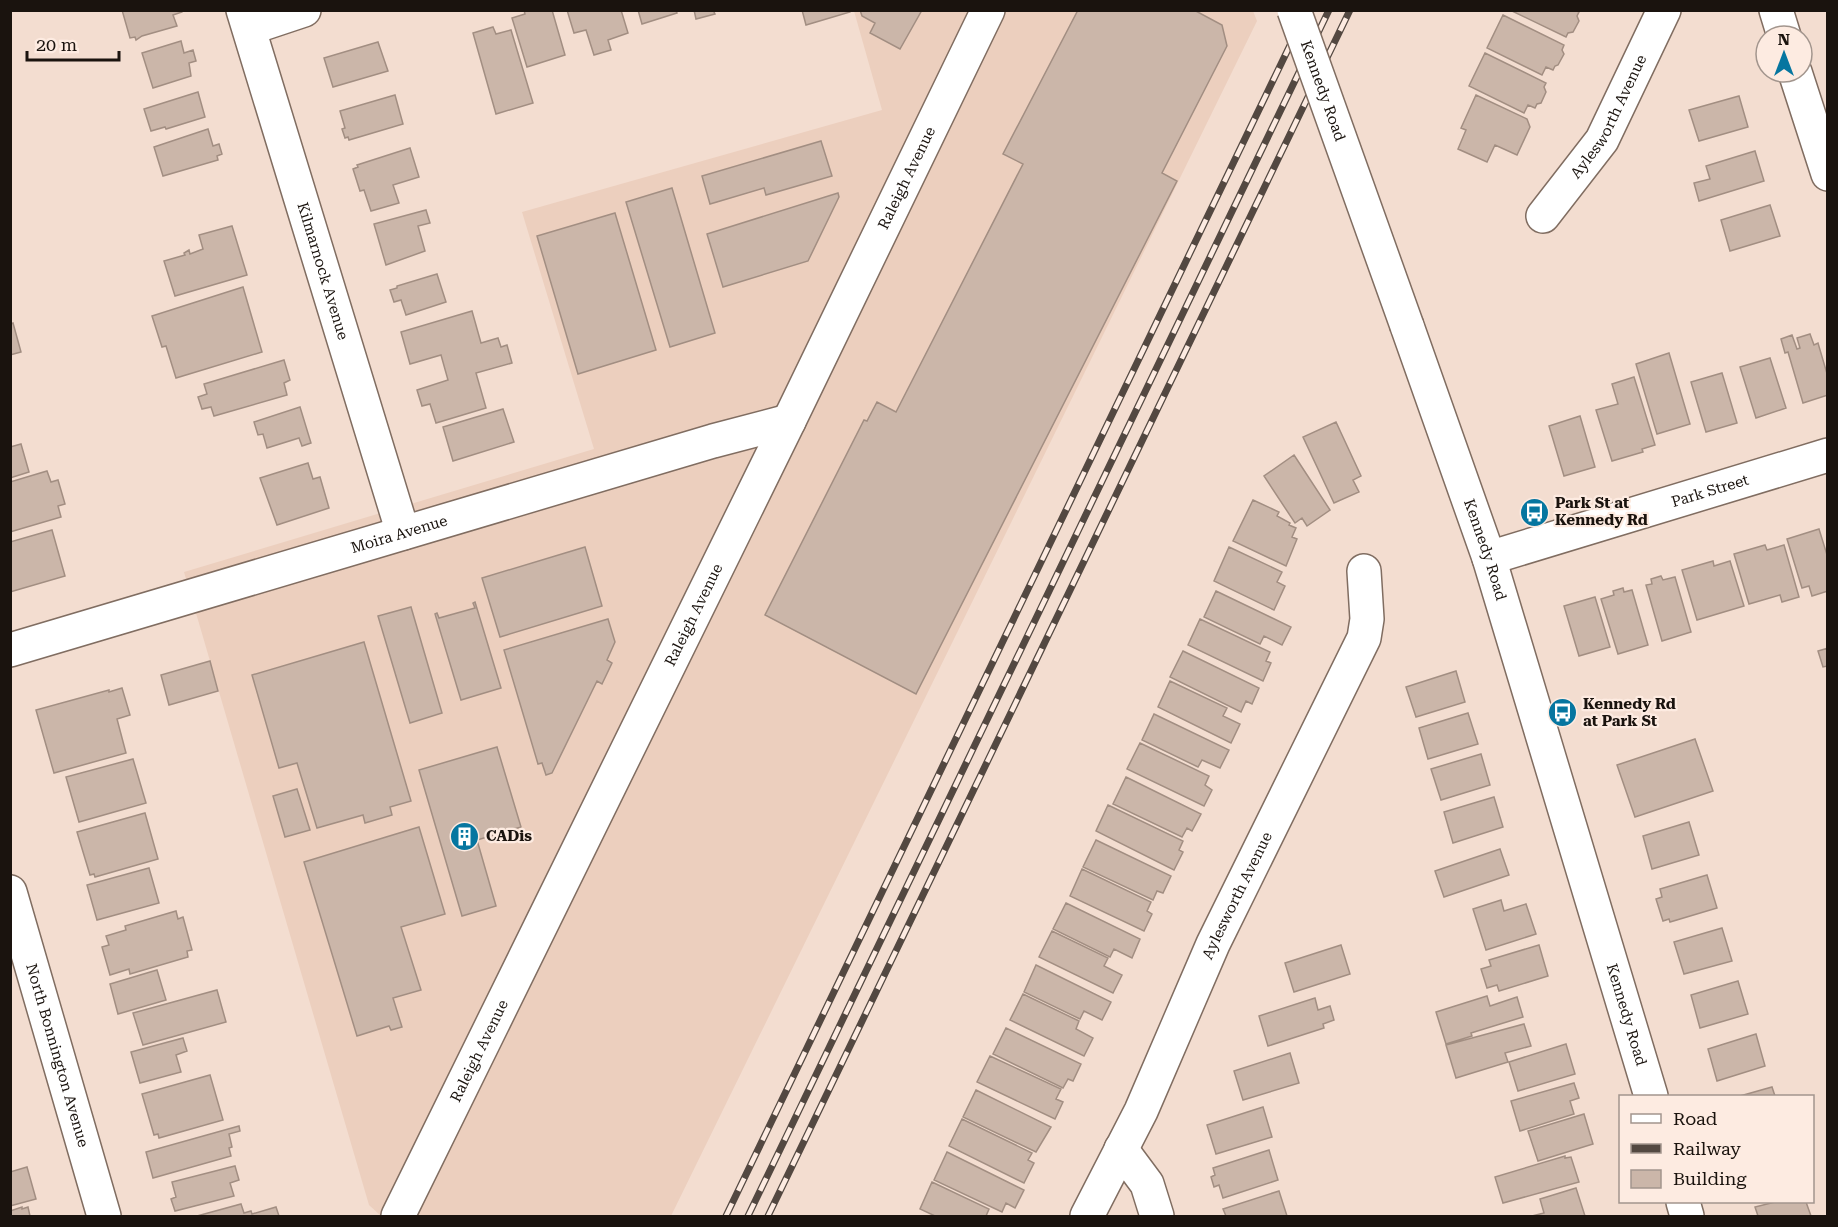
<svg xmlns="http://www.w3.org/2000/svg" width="1838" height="1227" font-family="'Roboto Serif',serif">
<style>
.built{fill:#eccfbe}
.building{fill:#cbb6a9;stroke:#a28e82;stroke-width:1.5}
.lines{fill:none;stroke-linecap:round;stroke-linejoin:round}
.street-casing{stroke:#806d61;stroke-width:36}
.secondary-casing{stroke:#806d61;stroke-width:36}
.street{stroke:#fff;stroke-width:33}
.secondary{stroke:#fff;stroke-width:33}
.rail-casing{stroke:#534841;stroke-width:7}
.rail{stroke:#fdebe1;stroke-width:4.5;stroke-dasharray:14;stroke-linecap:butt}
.secondary-bridge-casing{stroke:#806d61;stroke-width:36;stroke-linecap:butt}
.secondary-bridge{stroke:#fff;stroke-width:33}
.labels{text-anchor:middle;stroke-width:4.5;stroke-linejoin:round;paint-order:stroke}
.street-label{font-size:15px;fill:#1a130e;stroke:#fdebe1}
.poi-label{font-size:15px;font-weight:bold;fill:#1a130e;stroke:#fdebe1;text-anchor:start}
</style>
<rect width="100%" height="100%" fill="#f3ddd0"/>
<path class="built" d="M854 11H1253L1257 21 671 1216H381L369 1205 184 572 594 449 522 212 882 110Z"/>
<path class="building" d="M122 10H182V12L173 15 177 26 142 36 136 40 135 37 130 38Z
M524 10H552L565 55 527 67 512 18 525 14Z
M567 10H621L628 33 608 40 611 50 594 55 586 30 574 33Z
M638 10H676L677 13 642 24Z
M694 10H713L715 14 696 19Z
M802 10H850V12L806 25Z
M860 10H922L900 49 870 33 875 23 862 16Z
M1078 10H1194L1222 25 1227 46 1162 173 1177 181 916 694 765 615 864 420 867 421 877 402 896 412 1023 164 1003 154Z
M1510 10H1575L1579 12 1577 16 1579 21 1573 32 1568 33 1566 37Z
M1503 15 1564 45 1562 50 1564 54 1558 65 1555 66 1553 70 1546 67 1542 75 1487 48Z
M493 27 496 34 511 30 533 103 496 114 473 33Z
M181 41 184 53 193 50 196 61 189 63 191 76 153 88 142 53Z
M378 42 388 71 333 87 324 58Z
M1485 53 1546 83 1544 87 1546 92 1541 103 1537 104 1535 108 1528 105 1524 113 1469 86Z
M198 92 205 117 166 129 165 127 151 131 144 109Z
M395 95 403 124 349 140 348 137 345 138 342 129 345 128 340 111Z
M1476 95 1527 119 1530 127 1517 155 1495 145 1487 162 1458 149 1466 130 1461 128Z
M1739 96 1748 127 1699 141 1689 110Z
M208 129 213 146 219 144 222 154 217 156 218 160 163 176 154 147Z
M821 141 832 176 766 195 764 188 710 204 702 176Z
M410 148 419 177 393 185 399 203 371 211 364 190 360 191 353 169 358 167 357 165Z
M1755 151 1764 181 1699 201 1694 183 1710 179 1706 166Z
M672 188 715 333 670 347 626 202Z
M838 193 839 197 808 261 723 287 707 234Z
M1770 205 1780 236 1730 251 1721 220Z
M426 210 430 223 418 226 425 251 386 265 374 224Z
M615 213 656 350 578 374 537 236Z
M232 226 247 275 175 296 164 261 185 255 184 253 189 250 190 254 203 249 199 235Z
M437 274 446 302 406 315 401 300 394 302 390 290 397 288V286Z
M243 287 262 352 176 378 166 346 162 347 152 316Z
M472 311 481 343 498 338 501 347 507 345 512 363 476 373 486 408 436 423 430 404 422 406 417 390 448 380 441 355 410 364 401 332Z
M13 323 21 352 10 355V324Z
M1810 334 1814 345 1818 343 1828 377V395L1803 403 1788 352 1785 353 1781 339 1792 335 1797 349 1800 348 1797 338Z
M1669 353 1690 424 1657 434 1636 364Z
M1770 358 1786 408 1756 418 1740 367Z
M284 360 290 380 284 383 287 395 214 416 211 407 202 409 198 397 207 394 204 384Z
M1722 373 1737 423 1706 432 1691 382Z
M1634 377 1655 445 1642 449 1643 452 1612 461 1596 410 1618 404 1612 384Z
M300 407 311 443 302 446 299 438 267 448 263 434 258 435 254 422Z
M503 409 514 442 453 461 443 427Z
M1580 416 1595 467 1564 476 1549 426Z
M1336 422 1361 476 1353 480 1359 492 1334 503 1303 437Z
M21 444 29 472 10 478V447Z
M1294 455 1330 510 1307 526 1302 518 1295 523 1264 476Z
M308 463 313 479 320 477 329 508 277 525 260 478Z
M47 471 51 482 58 480 65 504 58 506 61 517 10 532V482Z
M1253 500 1279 512 1277 516 1290 523 1289 525 1296 528 1292 537 1297 539 1286 566 1233 541Z
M1819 529 1828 558V591L1812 596 1809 586 1802 588 1787 539Z
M52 530 65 576 10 592V542Z
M1765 545 1767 550 1784 545 1799 597 1782 602 1780 595 1749 604 1734 554Z
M585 547 602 606 500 637 482 578Z
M1229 547 1282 572 1277 582 1285 586 1274 610 1214 581Z
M1713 561 1714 566 1730 561 1744 606 1697 620 1682 570Z
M1661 576 1663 580 1675 577 1691 632 1662 641 1646 585 1652 584 1651 579Z
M1623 588 1624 592 1632 590 1648 645 1618 654 1601 599 1614 595 1613 591Z
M1216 591 1291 627 1282 645 1264 636 1260 644 1204 617Z
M1595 597 1610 647 1579 656 1564 606Z
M475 602 501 688 461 700 435 614 437 613 439 618 475 608 473 603Z
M411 607 442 713 410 723 378 616Z
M608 619 615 642 607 660 612 663 602 684 597 681 552 773 546 775 542 763 538 764 504 650Z
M1200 619 1270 652 1266 661 1271 663 1263 681 1188 645Z
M364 642 411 801 390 807 392 815 365 823 363 815 317 828 297 763 279 768 252 675Z
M1828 648V666L1823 667 1818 651Z
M1183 651 1259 688 1252 704 1246 701 1241 712 1170 677Z
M210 661 218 691 169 705 161 675Z
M1456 671 1465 702 1416 717 1406 687Z
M1170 681 1227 708 1223 716 1240 724 1231 743 1158 707Z
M122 688 130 715 117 719 126 753 54 773 36 710 109 690V692Z
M1468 713 1478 744 1428 759 1419 728Z
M1154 714 1229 750 1220 768 1202 760 1198 767 1142 740Z
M1695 739 1713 791 1635 817 1617 765Z
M1140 743 1209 776 1205 785 1212 790 1204 806 1127 769Z
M497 747 521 827 477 840 496 906 462 916 419 770Z
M1481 754 1490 785 1441 800 1431 769Z
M133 759 146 803 79 822 66 777Z
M1126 777 1201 814 1192 831 1187 828 1182 837 1113 804Z
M297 789 310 830 285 837 273 796Z
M1494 797 1503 827 1453 843 1444 812Z
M1108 805 1183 841 1179 850 1183 852 1174 870 1096 831Z
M145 813 158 859 95 877 94 874 90 875 77 832Z
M1689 822 1699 855 1652 869 1643 836Z
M419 827 445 914 401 927 421 990 393 998 402 1027 391 1030 389 1026 357 1036 304 862Z
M1096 840 1171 876 1163 893 1157 891 1153 900 1083 867Z
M1500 849 1509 875 1444 897 1435 871Z
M149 868 159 903 97 920 87 885Z
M1082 869 1151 902 1147 911 1152 914 1144 931 1070 896Z
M1707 875 1717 908 1670 922 1669 919 1663 921 1656 899 1662 897 1660 889Z
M1501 900 1504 911 1526 904 1536 934 1486 950 1473 909Z
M1066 903 1140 939 1132 958 1114 949 1110 957 1053 929Z
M176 911 178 919 183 917 192 950 187 951 188 957 130 974 129 969 110 975 102 947 109 945 106 936 126 930 125 926Z
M1722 928 1732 961 1684 974 1674 942Z
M1052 931 1108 958 1104 966 1122 975 1113 993 1039 957Z
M1341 945 1350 974 1294 992 1285 963Z
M1539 945 1548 976 1499 991 1497 985 1487 988 1481 969 1491 966 1489 960Z
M1036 965 1111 1002 1102 1020 1084 1011 1080 1019 1024 992Z
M157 970 166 1000 118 1014 110 984Z
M1738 981 1748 1014 1700 1028 1691 995Z
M217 990 226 1022 143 1045 133 1013Z
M1023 994 1079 1021 1076 1029 1093 1038 1084 1056 1010 1020Z
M1487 996 1490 1006 1517 997 1523 1017 1471 1033 1472 1036 1446 1044 1436 1012Z
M1315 998 1318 1010 1330 1006 1334 1020 1323 1024 1324 1028 1268 1046 1259 1016Z
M1524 1024 1531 1046 1505 1053 1508 1062 1456 1078 1446 1045Z
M1006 1028 1081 1064 1073 1081 1068 1079 1063 1088 993 1054Z
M1756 1034 1765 1066 1717 1081 1708 1049Z
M183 1038 187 1051 176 1055 181 1072 140 1083 131 1052Z
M1566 1044 1575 1074 1518 1091 1509 1062Z
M1290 1053 1299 1083 1243 1100 1234 1071Z
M990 1056 1061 1089 1056 1099 1063 1102 1055 1119 977 1082Z
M210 1075 223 1120 159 1138 158 1134 154 1135 142 1094Z
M1574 1083 1579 1098 1570 1101 1574 1114 1520 1131 1511 1101Z
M1772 1087 1775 1096H1740Z
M976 1090 1051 1127 1036 1152 963 1117Z
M1263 1107 1272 1137 1216 1154 1207 1125Z
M1584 1114 1593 1144 1538 1161 1528 1131Z
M962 1119 1032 1153 1028 1160 1034 1163 1024 1183 949 1146Z
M239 1126 240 1131 229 1134 232 1147 229 1148 231 1156 153 1178 146 1152Z
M1269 1150 1278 1180 1223 1198 1219 1185 1214 1187 1211 1177 1215 1175 1213 1168Z
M947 1152 1024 1190 1015 1208 1006 1203 1002 1212 934 1180Z
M1565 1156V1158L1571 1157 1579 1182 1503 1203 1495 1177Z
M235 1166 239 1180 230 1183 234 1196 175 1211 171 1199 176 1197 172 1182Z
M27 1167 36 1199 10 1206V1172Z
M932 1182 989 1209 986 1216H935L920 1209Z
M1576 1188 1585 1216H1532L1544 1213 1540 1199Z
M1279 1191 1287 1216H1226L1223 1209Z
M1775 1202H1806L1811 1216H1758L1755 1207Z
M241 1204 244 1213 251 1211 252 1214 276 1207 279 1216H197Z
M22 1207V1209L28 1207 30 1216H10V1211Z"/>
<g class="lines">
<defs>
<g id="street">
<path id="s1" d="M243 10 403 533"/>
<path d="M1776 10 1784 36"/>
<path d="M250 28 304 10"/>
<path d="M1795 72 1828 174"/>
<path id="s2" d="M1543 216 1602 140 1664 10"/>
<path id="s3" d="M1489 558 1828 455"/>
<path id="s4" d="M10 650 713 441 789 421"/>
<path id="s5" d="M10 892 104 1216"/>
<path d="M1121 1149 1147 1184 1157 1216"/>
<path id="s6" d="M1087 1216 1141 1111 1213 944 1364 638 1367 619 1364 571"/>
</g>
<g id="secondary">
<path id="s7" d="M1407 326 1489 558 1651 1096"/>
<path d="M1683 1202 1687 1216"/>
<path id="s8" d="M398 1216 789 421 988 10"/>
</g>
</defs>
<use href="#street" class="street-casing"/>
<use href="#secondary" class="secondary-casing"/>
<use href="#street" class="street"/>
<use href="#secondary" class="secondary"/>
<defs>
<path id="rail" d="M726 1216 1307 10
M748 1216 1329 10
M768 1216 1350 10"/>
</defs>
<use href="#rail" class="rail-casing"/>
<use href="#rail" class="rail"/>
<defs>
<g id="secondary-bridge">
<path id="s9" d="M1294 10 1407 326"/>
</g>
</defs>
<use href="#secondary-bridge" class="secondary-bridge-casing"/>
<use href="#secondary-bridge" class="secondary-bridge"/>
</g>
<defs>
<symbol id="bus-disc" viewBox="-11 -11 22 22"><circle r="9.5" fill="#0676a0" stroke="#fdebe1"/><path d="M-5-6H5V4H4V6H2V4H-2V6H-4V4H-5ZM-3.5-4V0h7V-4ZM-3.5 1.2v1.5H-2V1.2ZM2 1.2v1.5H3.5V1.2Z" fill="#fff"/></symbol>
<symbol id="building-disc" viewBox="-11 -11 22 22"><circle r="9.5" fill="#0676a0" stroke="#fdebe1"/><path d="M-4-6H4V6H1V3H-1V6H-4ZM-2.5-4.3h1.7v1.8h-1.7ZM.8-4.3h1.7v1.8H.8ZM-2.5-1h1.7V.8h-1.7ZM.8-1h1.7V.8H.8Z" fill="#fff"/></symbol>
</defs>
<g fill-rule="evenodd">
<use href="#bus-disc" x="1518" y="496" width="33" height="33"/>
<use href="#bus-disc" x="1546" y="696" width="33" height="33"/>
<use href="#building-disc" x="448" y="820" width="33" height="33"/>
</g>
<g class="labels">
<g class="street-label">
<text dy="5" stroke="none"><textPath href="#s9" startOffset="86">Kennedy Road</textPath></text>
<text dy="5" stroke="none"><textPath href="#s2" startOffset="120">Aylesworth Avenue</textPath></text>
<text dy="5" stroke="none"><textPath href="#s8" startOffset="1156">Raleigh Avenue</textPath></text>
<text dy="5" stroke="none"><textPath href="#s1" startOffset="273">Kilmarnock Avenue</textPath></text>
<text dy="5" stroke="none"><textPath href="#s3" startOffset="231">Park Street</textPath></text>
<text dy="5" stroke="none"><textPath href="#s4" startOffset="406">Moira Avenue</textPath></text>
<text dy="5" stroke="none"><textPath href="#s7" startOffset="237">Kennedy Road</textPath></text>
<text dy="5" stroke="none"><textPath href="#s8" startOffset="670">Raleigh Avenue</textPath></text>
<text dy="5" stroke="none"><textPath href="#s6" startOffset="354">Aylesworth Avenue</textPath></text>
<text dy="5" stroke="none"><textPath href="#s7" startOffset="723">Kennedy Road</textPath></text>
<text dy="5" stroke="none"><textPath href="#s8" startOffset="184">Raleigh Avenue</textPath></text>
<text dy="5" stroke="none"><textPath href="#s5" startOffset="170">North Bonnington Avenue</textPath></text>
</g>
<g class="poi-label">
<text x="1555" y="508">Park St at<tspan x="1555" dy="17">Kennedy Rd</tspan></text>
<text x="1583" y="709">Kennedy Rd<tspan x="1583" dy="17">at Park St</tspan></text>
<text x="486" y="841">CADis</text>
</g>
</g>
<rect width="1838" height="1227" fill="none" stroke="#1a130e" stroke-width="24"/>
<rect x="1619" y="1095" width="195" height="108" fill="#fdebe1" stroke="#a2958d" stroke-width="1.5"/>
<rect x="1631" y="1114" width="30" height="9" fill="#ffffff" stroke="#a2958d" stroke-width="1.5"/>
<text x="1673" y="1125" font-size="18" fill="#1a130e">Road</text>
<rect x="1631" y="1144" width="30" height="9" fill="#534841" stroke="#a2958d" stroke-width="1.5"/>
<text x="1673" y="1155" font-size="18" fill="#1a130e">Railway</text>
<rect x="1631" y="1170" width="30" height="18" fill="#cbb6a9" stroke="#a2958d" stroke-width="1.5"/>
<text x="1673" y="1185" font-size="18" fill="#1a130e">Building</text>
<g transform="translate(1784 54)"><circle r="28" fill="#fdebe1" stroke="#a2958d" stroke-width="1.5"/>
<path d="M0-4.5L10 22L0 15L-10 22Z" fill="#0676a0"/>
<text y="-9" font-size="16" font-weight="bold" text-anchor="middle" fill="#1a130e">N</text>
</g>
<path d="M27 51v9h92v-9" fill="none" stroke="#1a130e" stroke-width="3"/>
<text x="36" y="51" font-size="18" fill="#1a130e" stroke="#fdebe1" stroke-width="4.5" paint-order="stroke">20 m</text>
</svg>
